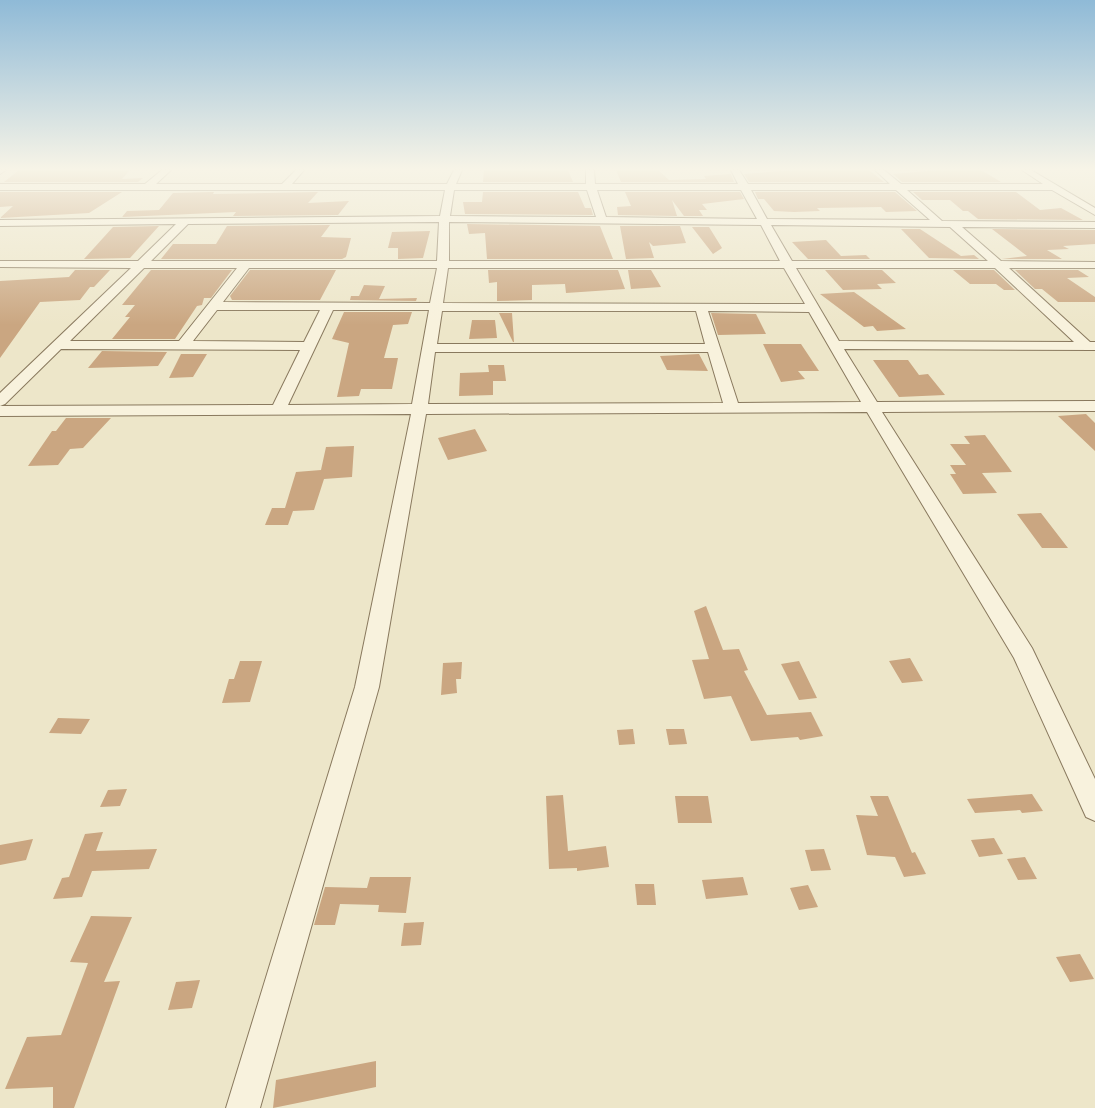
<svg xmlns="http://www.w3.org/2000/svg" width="1095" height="1108" font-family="'PT Serif',serif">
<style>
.building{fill:#caa681}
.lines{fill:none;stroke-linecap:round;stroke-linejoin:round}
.street-casing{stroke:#89795e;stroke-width:2}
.street{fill:#f8f2dd;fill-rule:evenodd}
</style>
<rect width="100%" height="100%" fill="#ede6c9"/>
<path class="building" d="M19 170H130L122 179 143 178 138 182H4Z
M484 170H568L573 182H483Z
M616 170H658L669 180 706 179 704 176 731 174 734 182H621Z
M794 170H869L884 182H749L744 174Z
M939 170H981L1001 182H902L893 174Z
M0 192H122L89 213 0 218 13 206 0 207Z
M214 192 213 194 318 192 308 203 349 201 338 215 233 216 236 212 122 217 127 211 159 210 173 193Z
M483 192H578L585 208H591L593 215 465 214 463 202H482Z
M625 192H740L744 199 702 204 707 210H699L703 216H684L672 200 677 216 618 215 617 207 631 206Z
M755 192H895L917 211 886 212 881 207 817 208 820 211 794 212 774 211 764 199H758Z
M913 192H1016L1040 210 1061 208 1083 220 978 219 968 211H963L950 200H922Z
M467 224 600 226 613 259H487L485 233 469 234Z
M330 225 321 237 351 238 346 257 342 259H161L173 244H216L227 226Z
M159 226 130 258 84 259 113 227Z
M620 226H680L686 243 653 246 649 242 654 258 626 259Z
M692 227H709L722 248 713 254Z
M901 229H920L961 256 974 255 979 259 929 258Z
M992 229 1095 230V244L1063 246 1069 249 1047 250 1062 259H1002L1027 256Z
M430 231 423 258 398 259V248H388L392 232Z
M826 240 841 256 866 255 870 259H808L792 242Z
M75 270H110L94 287H90L80 300 40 302 0 358V281L69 277Z
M151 270H232L211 298H204L202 305 197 306 175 339H112L130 317H125L135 305H122Z
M250 270H336L320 300H232L230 296Z
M488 270H618L625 289 566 293 565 284 532 285V300L497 301V282L489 283Z
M628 270H651L661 287 631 289Z
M825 270H882L896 283 877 284 882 289 843 290Z
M953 270H994L1015 290H1004L996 284H970Z
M1015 270H1078L1089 277 1067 278 1095 297V302H1058L1042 289H1035Z
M364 285 385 286 379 299 417 298 416 301 350 300 351 296H359Z
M854 292 906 329 877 331 873 326 864 327 820 294Z
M344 312H412L408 324 393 325 384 358H398L392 389H361L359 396 337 397 349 343 332 339Z
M499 313H512L514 342H513Z
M711 313 756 314 766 334 718 335Z
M472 320H495L497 338 469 339Z
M763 344H801L819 371H798L805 379 781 382Z
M102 351 167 352 158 366 88 368Z
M181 354H207L193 377 169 378Z
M699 354 708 371 667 370 660 356Z
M873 360H908L919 375 928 374 945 395 899 397Z
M488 365H504L506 381H493V395L459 396 460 373 489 372Z
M1086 414 1095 423V451L1058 416Z
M66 418H111L83 448 70 449 58 465 28 466 52 431H56Z
M475 429 487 451 448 460 438 438Z
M985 435 1012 472 982 473 997 493 963 494 950 474H956L950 465H966L950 444H970L964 436Z
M354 446 352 477 324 479 314 510 293 511 288 525H265L272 508H285L296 472 321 470 326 447Z
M1041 513 1068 548H1042L1017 514Z
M706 606 723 650 739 649 748 670 744 671 767 715 811 712 823 736 800 740 798 737 751 741 731 696 704 699 692 660 709 659 694 611Z
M910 658 923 681 902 683 889 661Z
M240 661H262L250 702 222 703 229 679H234Z
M799 661 817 698 799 700 781 664Z
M462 662 461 679H456L457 693 441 695 443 663Z
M58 718 90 719 81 734 49 733Z
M633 729 635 744 619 745 617 730Z
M666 729H684L687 744 669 745Z
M127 789 120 806 100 807 108 790Z
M1032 794 1043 811 1022 813 1020 810 975 813 967 799Z
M563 795 568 851 606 846 609 867 577 871V868L549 869 546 796Z
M675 796H708L712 823H678Z
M870 796H888L912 853 915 852 926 874 904 877 895 857 867 855 856 815 878 816Z
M103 832 96 851 157 849 149 869 92 871 82 897 53 899 62 878 69 877 85 834Z
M994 838 1003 854 979 857 971 840Z
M33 839 26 860 0 865V845Z
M824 849 831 870 811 871 805 850Z
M1025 857 1037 879 1018 880 1007 859Z
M370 877H411L406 913 378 912 379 905 340 904 335 925H314L325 887 367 888Z
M743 877 748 895 706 899 702 880Z
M635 884H654L656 905H637Z
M808 885 818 907 799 910 790 888Z
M91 916 132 917 104 982 120 981 74 1108H53V1087L5 1089 27 1037 61 1035 88 963 70 962Z
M424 922 421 945 401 946 404 923Z
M1080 954 1094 979 1070 982 1056 957Z
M200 980 192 1008 168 1010 176 982Z
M376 1061V1087L273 1108 276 1080Z"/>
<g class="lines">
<defs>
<path id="street" d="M0 170H6L0 174Z
M162 170H171L156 184H282L296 170H304L292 184H447L454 170H462L456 184H586V170H594L595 184H738L731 170H739L748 184H890L875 170H884L901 184H1043L1022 170H1031L1095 208V215L1052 190H907L942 221 1095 222V228L962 227 1001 261 1095 262V268H1009L1090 342H1095V350L844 349 877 402 1095 401V411L882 412 1032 648 1095 779V821L1086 817 1014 658 867 412 426 414 379 687 260 1108H226L355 687 411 414 0 416V406L273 405 300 350 61 349 5 404 0 406V393L131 268 0 267V261H138L176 224 0 226V220L440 216 445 190H0V184H145ZM454 190H587L596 217 450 216ZM597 190H741L757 219 606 217ZM751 190H896L930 220 767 219ZM439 222 437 261H151L188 224ZM449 222 761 225 780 261H449ZM771 225 950 227 988 261H792ZM144 268H237L179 341H70ZM249 268H437L430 303 223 302ZM448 268H784L805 304 443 303ZM796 268H995L1074 342 839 341ZM217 310H320L304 342 193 341ZM333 310H429L412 404 288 405ZM442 311H696L705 344H437ZM708 311 809 312 861 402 738 403ZM435 352H708L723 403 428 404Z"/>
</defs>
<use href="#street" class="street-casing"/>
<use href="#street" class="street"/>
</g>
<linearGradient id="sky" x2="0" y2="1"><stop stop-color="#8fbad7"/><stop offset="0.52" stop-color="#f7f4e7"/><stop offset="1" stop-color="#f7f4e7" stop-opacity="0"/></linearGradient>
<rect width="1095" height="325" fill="url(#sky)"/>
</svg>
